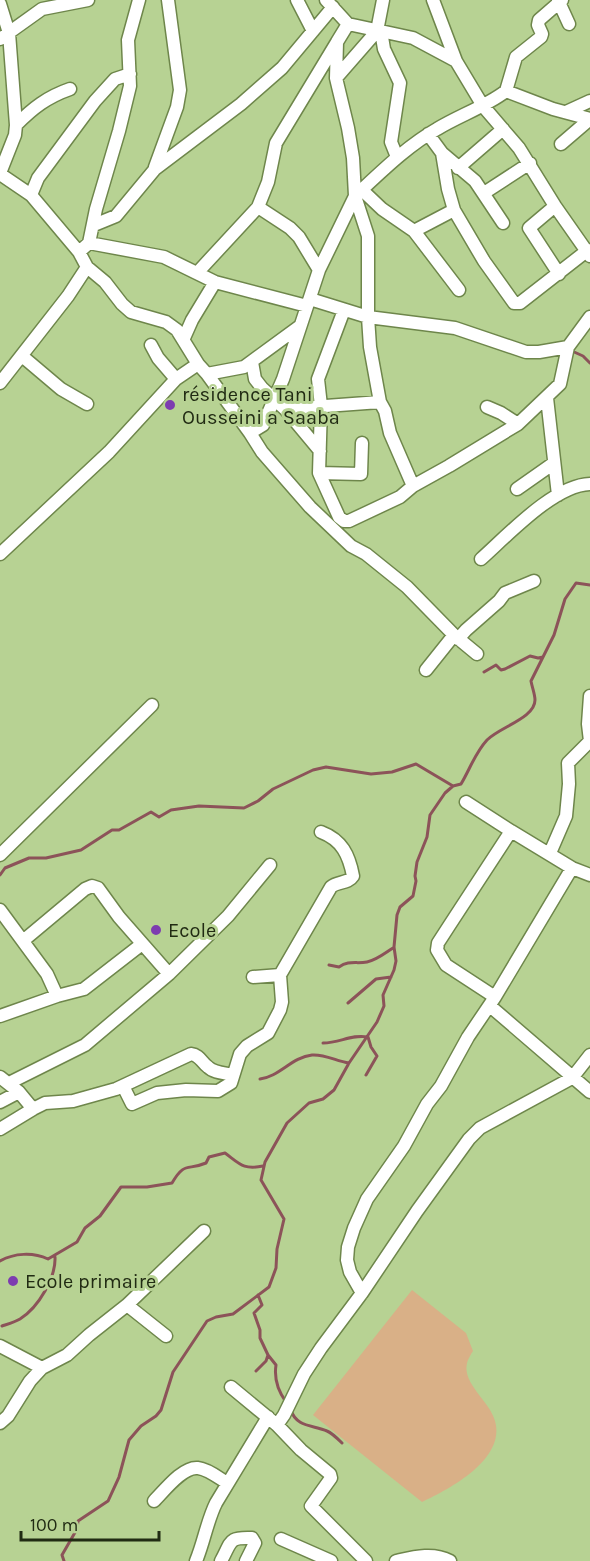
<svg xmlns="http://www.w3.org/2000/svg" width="590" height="1561" font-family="Karla,sans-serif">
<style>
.green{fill:#d9b087}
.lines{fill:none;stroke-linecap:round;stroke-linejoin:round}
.stream{stroke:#8c5359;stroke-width:3}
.minor-casing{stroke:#6e864b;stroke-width:15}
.minor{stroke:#fff;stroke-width:12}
.poi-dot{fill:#7d3cb0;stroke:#b7d293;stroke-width:2}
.labels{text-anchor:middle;stroke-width:6;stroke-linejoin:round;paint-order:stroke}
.poi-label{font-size:20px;fill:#212b13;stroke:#b7d293;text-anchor:start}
</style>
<rect width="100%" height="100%" fill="#b7d293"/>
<path class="green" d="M412 1290 466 1333 473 1351C471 1354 468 1359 467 1363 462 1384 490 1401 495 1421 506 1459 450 1489 422 1502L313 1415Z"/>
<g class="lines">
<path class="stream" d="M572 351 583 356 590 363
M484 672 496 665 501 670 505 669 530 656 538 658 543 657
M0 875 5 868 29 858H46L81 850 112 830H119L151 812 159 817 171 810 199 806 244 808 258 801 273 789 313 770 326 767 371 774 392 772 416 764 453 786
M329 965 339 967C349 960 356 964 367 962 377 960 385 953 393 948
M348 1003 376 979 391 977
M323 1043C340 1043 351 1034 368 1037L371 1047 377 1056 366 1075
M260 1079C279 1077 292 1057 312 1055 325 1054 336 1061 349 1063
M0 1261C14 1253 33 1252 48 1259L77 1242 85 1228 100 1216 121 1187H147L172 1183C185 1161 187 1171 206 1163L209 1157 225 1153C240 1164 243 1170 263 1166
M2 1326C8 1324 15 1322 20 1319 39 1307 56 1277 55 1257
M268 1355 276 1365C274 1378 278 1391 286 1402
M256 1371 266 1361 268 1355 260 1338V1330L254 1313 262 1305 258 1295
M291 1410C296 1427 313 1425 327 1431 332 1433 338 1439 342 1443
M64 1561 62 1555 77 1529 78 1521 108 1501 119 1477 129 1440 141 1426 156 1416 161 1410 173 1372 207 1321 216 1317 233 1314 269 1287 276 1268 277 1249 284 1219 261 1180 265 1162 287 1123 309 1103 323 1099 334 1090 349 1063 377 1022 384 1006 383 995 394 970 396 961 394 947 397 915 400 907 413 896 416 881 415 876 417 862 427 837 430 815 445 793 453 786 461 784C470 769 475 753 487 740 500 727 535 718 535 700 535 694 532 687 531 681L554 635 565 599 576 583 590 585"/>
<defs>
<path id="minor" d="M297 0 313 31
M326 0 348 24 413 38 456 61 483 106 519 148 555 206 590 256
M433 0 456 61
M558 0 569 24
M0 4 9 33 16 125 15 135 0 173
M381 31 384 49 400 83 391 142 397 157
M0 39 42 9 88 0
M336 78 377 31 383 0
M506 91 516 57 541 37 542 34 538 25 539 20 562 0
M566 112 590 101
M16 125C33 108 47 97 70 89
M428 134 442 153 475 181 503 223
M561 144 590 119
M442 153 448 189 454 210 484 261 514 303H520L588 250
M155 167 177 107 180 90 168 0
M458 168 503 129
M0 174 31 195 79 252 87 267 105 282 122 304 131 312 166 322 177 330 198 364 207 374 244 367 300 326
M362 190 382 209 414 231 454 210
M484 193 530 163
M31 195 38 178 95 101 115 79 130 74
M555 206 529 228 559 274
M258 207 290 228 299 237 319 270
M94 225 116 216 155 169 241 104 282 68 333 7
M414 231 459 290
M89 243 164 257 215 282 307 306
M79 252 89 243 96 209 119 131 130 86 128 40 139 0
M197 273 258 207 268 182 276 143 337 42
M310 299 368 317 455 328 526 352H539L568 347 590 317
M344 310 318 379 321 406 319 473 339 517 344 521H349L400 497 413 486 449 466 518 424 560 384 568 347
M184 338 192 320 215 282
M151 345 158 358 176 379
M22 356 61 389 87 404
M252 362 255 379 262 388 285 409 320 451
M207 374 250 433 263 425 283 379 319 270 355 196 353 158 348 128 336 78 337 42 348 24
M0 383 68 296 87 267
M547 398 558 495
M487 407 501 413 518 424
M285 409 380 402
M250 433 262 452 310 507 351 546 366 554 407 587 454 635 477 654
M319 473 361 474 362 443
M413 486 390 433 385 411 380 402 370 347 368 317V236L355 196C381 172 407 146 437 129 460 115 485 107 506 91L553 109 590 119
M517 489 554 463
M0 554 109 452 176 379 198 364
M481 559C508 535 554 485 590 484
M458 639 466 630 499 601 505 593 534 581
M426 670 454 635
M466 802 511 831 449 926 438 943 437 950 446 965 495 997
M511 831 572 868 590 875
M550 853 566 816 569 784 568 763 590 741 588 724 590 696
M0 855 152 705
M0 910 47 974 57 996
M24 940 85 889 92 886 98 888 119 917 169 974
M253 977 280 975 331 887C338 881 348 884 353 876 349 855 342 840 321 832
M490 1006 590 1092
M0 1016 57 996 84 989 142 944
M0 1077 19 1092 33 1109 45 1103 73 1101 116 1089 191 1054C200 1055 201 1062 208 1067 214 1073 225 1073 233 1075
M9 1083 85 1045 169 974 228 916 270 865
M123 1086 132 1104 157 1093 186 1090 218 1091 231 1083 240 1054 247 1046 268 1033 280 1010 282 1002 280 975
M0 1102 19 1092
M0 1129 33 1109
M362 1293 350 1272 347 1260 348 1247 354 1228 367 1199 404 1146 427 1104 441 1086 468 1037 495 997 572 868
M166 1336 127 1305 204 1231
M0 1346 42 1368
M231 1387 277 1425 301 1450 330 1474 331 1478 311 1506 366 1561
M0 1423 8 1416 30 1381 42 1368 67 1355 89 1335 127 1305
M277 1425 284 1415 304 1374 321 1348 362 1293 417 1211 469 1139 480 1128 572 1078 590 1055
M154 1501C164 1491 183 1466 198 1468 208 1469 219 1478 227 1483
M281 1539 331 1561
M196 1561C204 1542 207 1521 216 1503L268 1417
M221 1561C232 1541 228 1537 252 1538L255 1543 246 1561
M396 1561C414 1557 433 1552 450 1561"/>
</defs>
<use href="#minor" class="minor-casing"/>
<use href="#minor" class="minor"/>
</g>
<g class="poi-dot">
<circle cx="170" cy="405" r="6"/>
<circle cx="156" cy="930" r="6"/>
<circle cx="13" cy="1281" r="6"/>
</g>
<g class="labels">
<g class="poi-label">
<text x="182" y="401">résidence Tani<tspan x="182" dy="23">Ousseini a Saaba</tspan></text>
<text x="168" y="937">Ecole</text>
<text x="25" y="1288">Ecole primaire</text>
</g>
</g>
<path d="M21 1531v9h138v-9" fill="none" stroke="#212b13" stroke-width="3"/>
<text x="30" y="1531" font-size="18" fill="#212b13" stroke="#b7d293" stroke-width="4.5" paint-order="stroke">100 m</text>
</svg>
